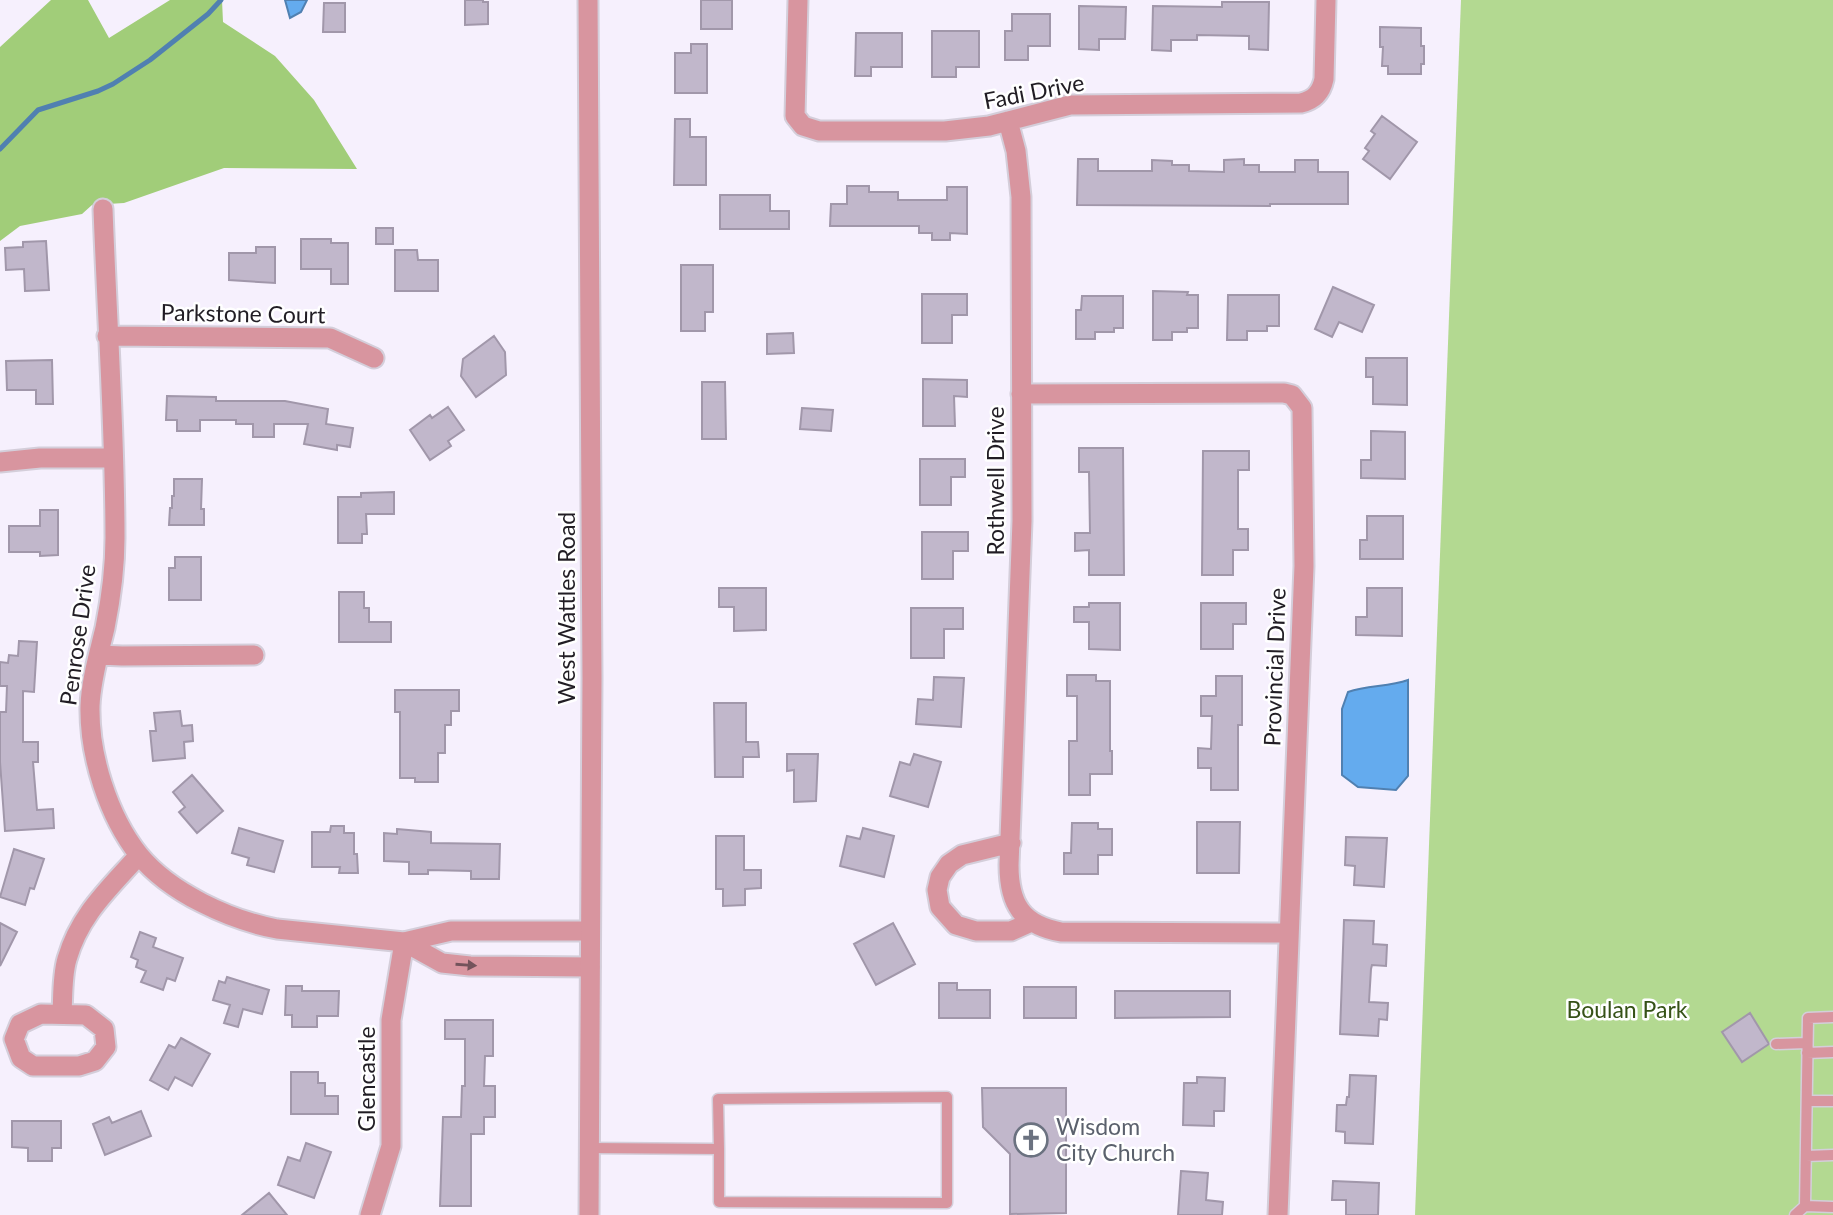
<svg xmlns="http://www.w3.org/2000/svg" width="1833" height="1215" font-family="Lato,sans-serif">
<style>
.green{fill:#b3d991}
.forest{fill:#a1cd79}
.water{fill:#64abee;stroke:#5080b1;stroke-width:2}
.lines{fill:none;stroke-linecap:round;stroke-linejoin:round}
.stream{stroke:#5080b1;stroke-width:5}
.building{fill:#c1b7cb;stroke:#a197aa;stroke-width:2}
.service-casing{stroke:#d4ceda;stroke-width:13}
.minor-casing{stroke:#d4ceda;stroke-width:23}
.tertiary-casing{stroke:#d4ceda;stroke-width:23}
.service{stroke:#d8959f;stroke-width:10}
.minor{stroke:#d8959f;stroke-width:19}
.tertiary{stroke:#d8959f;stroke-width:19}
.oneway{fill:#73535b}
.labels{text-anchor:middle;stroke-width:5;stroke-linejoin:round;paint-order:stroke}
.street-label{font-size:23px;fill:#211d24;stroke:#fff}
.park-label{font-size:23px;fill:#365217;stroke:#fff}
.worship-label{font-size:23px;fill:#5b616d;stroke:#fff;text-anchor:start}
</style>
<rect width="100%" height="100%" fill="#f6f0fd"/>
<path class="green" d="M1461 0H1833V1215H1415Z"/>
<path class="forest" d="M51 0H88L109 38 170 0H222L223 22 275 56 314 100 357 169 224 168 124 203 92 205 82 214 20 226 0 241V47Z"/>
<path class="water" d="M285 0H307L301 12 290 18Z
M1408 680V776L1396 790 1358 787 1342 775V709L1348 692C1368 685 1388 687 1408 680Z"/>
<g class="lines">
<path class="stream" d="M0 149 38 110 98 91 113 84 150 60 208 14 221 0"/>
</g>
<path class="building" d="M465 0H483V2H488V24L465 25Z
M701 0H732V29H701Z
M1222 2H1269L1268 50 1249 49V36L1197 35V40H1171V51L1152 50 1153 6 1222 7Z
M324 3H345V32H323Z
M1079 6 1126 7 1125 39H1099V50L1079 49Z
M1012 14H1050V46H1028V60H1005V31H1012Z
M1380 27 1421 28V46H1424V64H1421V74H1388V66H1382L1383 47H1380Z
M932 31H979V67H956V77H932Z
M856 33H902V67H871V76H855Z
M691 44H707V93H675V53H691Z
M1382 116 1417 142 1390 179 1363 159 1369 151 1365 148 1375 134 1371 131Z
M675 119H690V137H706V185H674Z
M1078 159H1098V171H1152V160L1172 161V165H1189V171L1224 172V160L1244 159V165H1259V172H1295V160H1318V172H1348V204H1270V206L1077 205Z
M847 186H869V192H898V200H947V187H967V234L950 233V240H932V233H919V226H830L831 204H847Z
M720 195H770V211H789V229H720Z
M376 228H393V244H376Z
M301 239H331V243H348V284H331V269H301Z
M46 241 49 290 25 291 24 269 6 270 5 248 23 247V242Z
M256 247H275V283L229 280V253H256Z
M395 250H417L418 260H438V291H395Z
M681 265H713V312H705V331H681Z
M1333 287 1374 305 1362 332 1339 322 1332 337 1315 329Z
M1153 291 1188 292 1187 295H1198V328H1187V332H1172V340H1153Z
M922 294H967V315H952V343H922Z
M1228 295H1279V326H1267V331H1247V340H1227Z
M1082 296H1123V328H1114V332H1095V339H1076V310H1081Z
M793 333 794 353 767 354V334Z
M494 336 505 352 506 375 476 397 461 376 463 359Z
M1366 358H1407V405L1373 404V377H1366Z
M52 360 53 404H36V390H7L6 361Z
M923 379 967 380V397L954 396 955 426H923Z
M702 382H725L726 439H702Z
M167 396 216 397V401H285L328 409 326 424 353 428 350 447 337 445V450L304 444 308 424H274V437H253V424H236V420H200V431H177V420H166Z
M448 407 464 430 448 441 451 446 430 460 410 430 430 415 432 418Z
M802 408 833 410 831 431 800 429Z
M1371 431 1405 432V479L1361 478V460H1371Z
M1079 448H1123L1124 575H1089V550L1075 551V533H1090L1089 472H1079Z
M1203 451H1249V470H1238V529H1248V550H1233V575H1202Z
M920 459H965V477H951V505H920Z
M174 479H202L201 509H204V525H169L170 508H172V496H174Z
M394 492V514H366L367 534H362V543H338V497H361V493Z
M40 510H58V555L40 556V552H9V526H40Z
M1367 516H1403V559H1360V540H1367Z
M922 532H968V551H953V579H922Z
M175 557H201V600H169V568H175Z
M719 588H766V630L734 631V607H719Z
M1367 588H1402V636L1356 635V617H1367Z
M339 592H364V608H369V622H391V642H339Z
M1089 603H1120V650L1089 649V622H1074V607H1089Z
M1201 603H1246V624H1233V649H1201Z
M911 608H963V629H944V658H911Z
M19 641 37 642 34 692 23 691V742H38V762H33L37 810 53 809 54 828 5 831 0 762V712H6L7 686H0V662L8 663 9 655 18 656Z
M1067 675H1096V681H1110V751H1112V774H1090V795H1069V741H1077V696H1067Z
M1216 676H1242V725H1238V790H1211V768H1198V748L1211 749 1212 716H1201V696H1216Z
M934 677 964 678 961 727 916 724 918 699 933 700Z
M395 690H459V711H451V725H445V753H438V782H415V778H400V712H395Z
M714 703H746V742H758L759 757H743V777H715Z
M180 711 182 726 192 725 193 741 184 742 185 758 153 761 150 731H156L154 713Z
M787 754H818L816 801 794 802V770L787 771Z
M914 754 941 762 928 807 890 796 900 762 910 765Z
M192 775 223 811 197 833 179 812 185 807 173 792Z
M1197 822H1240L1239 873H1197Z
M1072 823H1098V829H1112V855H1098V874H1064V853H1071Z
M331 826H344V833H354V854H357L358 873H339L340 867H312V832H330Z
M239 828 283 841 274 872 247 865 249 858 232 853Z
M863 828 894 836 884 877 840 866 847 836 860 839Z
M397 829 431 832V843L500 844 499 879H471V871L428 870V874H409V862L384 861V833L397 834Z
M716 836H744V870H761V888L745 889V905L723 906V889H716Z
M1346 837 1387 838 1384 887 1354 885 1355 866 1345 865Z
M14 849 44 859 34 889 30 888 25 905 0 897Z
M1344 920 1374 921 1373 944 1387 945 1386 966 1372 965 1371 969 1369 1002 1388 1003 1387 1020 1379 1019 1378 1036 1340 1034Z
M0 923 17 932 0 966Z
M893 923 915 964 876 985 854 944Z
M140 932 156 938 153 947 183 958 175 981 167 978 163 990 141 982 146 971 136 967 138 960 131 957Z
M227 977 269 990 262 1014 243 1009 238 1027 224 1023 230 1005 213 1000 219 981 225 983Z
M939 983H957V990H990V1018H939Z
M286 986H302V991H339L338 1016H317V1027H292V1015H285Z
M1024 987H1076V1018H1024Z
M1115 991H1230V1017L1115 1018Z
M1750 1013 1769 1044 1742 1062 1722 1032Z
M445 1020H493V1056H485L484 1086H495V1117H484V1134H471V1206H440L443 1117H461L462 1086H465V1039H445Z
M181 1038 210 1054 192 1086 175 1077 168 1090 150 1080 169 1045 175 1048Z
M291 1072H318V1083H325V1096H338V1114H291Z
M1350 1075 1376 1076 1373 1144 1345 1143V1132L1336 1131 1337 1105H1346L1347 1097H1349Z
M1197 1077 1225 1078 1224 1111H1214V1126L1183 1125 1184 1083H1197Z
M982 1088H1066V1213L1010 1214V1154L983 1127Z
M141 1111 151 1136 105 1155 93 1124 109 1117 112 1123Z
M12 1121H61V1148H52V1161H28V1148L12 1147Z
M306 1143 331 1152 314 1198 278 1185 288 1157 300 1161Z
M1181 1171 1208 1173 1206 1200 1223 1202 1222 1215H1178Z
M1333 1181 1379 1183 1378 1215H1346V1200H1332Z
M269 1193 287 1215H242Z"/>
<g class="lines">
<defs>
<path id="service" d="M1833 1017 1808 1018 1805 1206 1833 1207
M1776 1044 1807 1043
M1807 1053 1833 1052
M1807 1101H1833
M589 1148 719 1149V1202L947 1203V1097L718 1099 719 1149
M1806 1156 1833 1155
M1795 1215 1805 1206"/>
<path id="minor" d="M798 0 795 116 803 126 819 131H945L989 126 1070 105 1301 103C1314 100 1321 93 1324 79L1326 0
M1008 121 1016 151 1021 197 1022 521 1009 865C1009 904 1022 925 1061 932L1289 933
M103 209C107 319 115 429 115 538 115 568 111 598 105 628 99 653 91 680 90 706 89 755 108 816 139 855 170 893 230 920 277 929L404 942 451 931H590
M107 336 330 338 374 358
M1021 394 1284 393 1292 395 1302 408 1304 566 1278 1215
M0 462 40 458H112
M99 655 122 656 254 655
M1011 843 962 855 949 864 940 877 937 890 940 907 956 925 976 931H1011L1031 922
M404 942 442 963 470 966 590 967
M41 1014 86 1015 104 1029 106 1047 95 1061 79 1066H33L21 1058 14 1039 20 1024Z
M62 1014C63 996 62 976 67 959 80 914 109 889 139 855
M370 1215 391 1146V1020L404 942"/>
<path id="tertiary" d="M588 0 592 678 589 1215"/>
</defs>
<use href="#service" class="service-casing"/>
<use href="#minor" class="minor-casing"/>
<use href="#tertiary" class="tertiary-casing"/>
<use href="#service" class="service"/>
<use href="#minor" class="minor"/>
<use href="#tertiary" class="tertiary"/>
</g>
<defs><path id="oneway-solid" d="M-6-.8H1V-3.2L6.5 0L1 3.2V.8H-6Z" transform="scale(1.75)"/></defs>
<use class="oneway" href="#oneway-solid" transform="translate(466 965) rotate(4)"/>
<defs>
<symbol id="church-ring" viewBox="-11 -11 22 22"><circle r="9.5" fill="#fff" stroke="#6b7280" stroke-width="1.5"/><path d="M-1.2-6h2.4v3.5h3.3v2.4h-3.3V6h-2.4V-.1h-3.3v-2.4h3.3Z" fill="#6b7280"/></symbol>
</defs>
<g fill-rule="evenodd">
<use href="#church-ring" x="1012" y="1121" width="38" height="38"/>
</g>
<g class="labels">
<g class="street-label">
<text transform="translate(1034 92) rotate(-11)" y="8">Fadi Drive</text>
<text transform="translate(243 314) rotate(1)" y="8">Parkstone Court</text>
<text transform="translate(996 481) rotate(-90)" y="8">Rothwell Drive</text>
<text transform="translate(567 608) rotate(-90)" y="8">West Wattles Road</text>
<text transform="translate(78 635) rotate(-82)" y="8">Penrose Drive</text>
<text transform="translate(1275 667) rotate(-88)" y="8">Provincial Drive</text>
<text transform="translate(367 1079) rotate(-90)" y="8">Glencastle</text>
</g>
<g class="park-label">
<text x="1627" y="1018">Boulan Park</text>
</g>
<g class="worship-label">
<text x="1056" y="1135">Wisdom<tspan x="1056" dy="26">City Church</tspan></text>
</g>
</g>
</svg>
